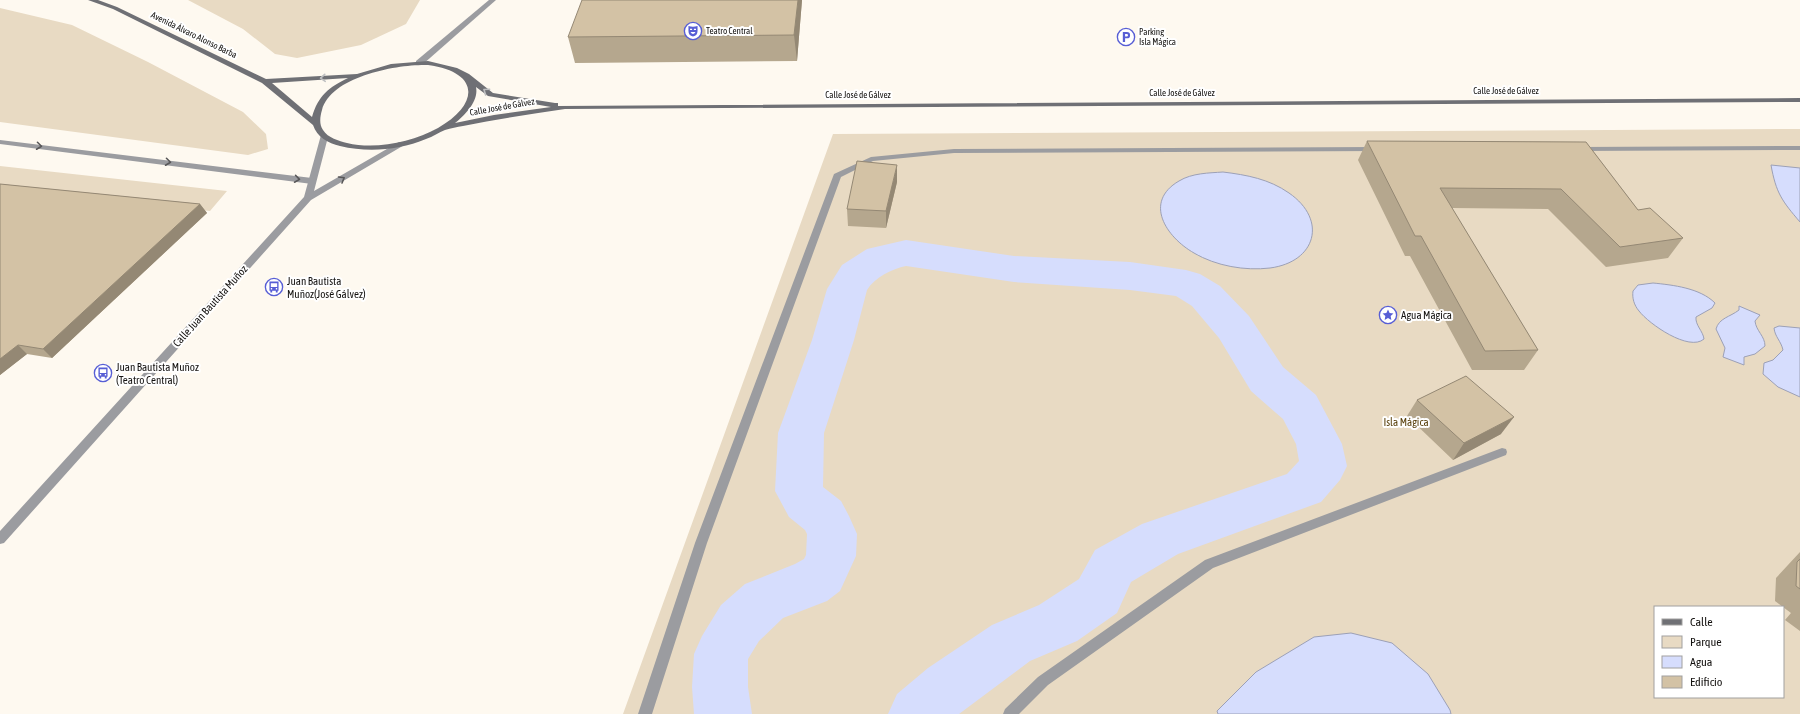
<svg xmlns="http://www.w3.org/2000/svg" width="1800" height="714" font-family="'Asap Condensed',sans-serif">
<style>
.green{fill:#e8dac3;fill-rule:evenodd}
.water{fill:#d6ddfd;stroke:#9ca0b6}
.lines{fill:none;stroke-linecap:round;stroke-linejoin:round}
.canal{fill:#d6ddfd;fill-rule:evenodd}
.service{fill:#9b9ca0;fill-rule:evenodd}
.minor{fill:#9b9ca0;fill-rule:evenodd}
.tertiary{fill:#9b9ca0;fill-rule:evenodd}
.secondary{fill:#6f7075;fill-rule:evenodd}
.wall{fill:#b5a78e}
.shaded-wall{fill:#948874}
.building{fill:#d3c2a5;stroke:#948874}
.oneway{stroke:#bebfc1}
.oneway2{stroke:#585758}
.labels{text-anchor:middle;stroke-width:4;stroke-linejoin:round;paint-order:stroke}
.far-poi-label{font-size:9px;fill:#141210;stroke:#fff;text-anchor:start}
.far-street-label{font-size:9px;fill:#141210;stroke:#fff}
.poi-label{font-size:11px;fill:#141210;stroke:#fff;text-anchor:start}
.street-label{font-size:11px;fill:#141210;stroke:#fff}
.park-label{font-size:11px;fill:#573e09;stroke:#fff}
</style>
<rect width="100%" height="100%" fill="#fef9f0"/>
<path class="green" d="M188 0H420L406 24 361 45 297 58 275 54 243 29Z
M0 8 72 25 148 62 243 112 266 134 268 149 248 155 0 122Z
M1800 129V714H623L833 134ZM1655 607H1783V697H1655Z
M0 166 227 191 210 211 0 188Z"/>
<path class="water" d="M1771 165 1800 168V222C1782 201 1776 193 1771 165Z
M1223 172C1247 175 1269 179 1289 193 1328 220 1316 262 1270 268 1245 271 1216 266 1194 253 1166 237 1143 202 1179 181 1192 173 1209 173 1223 172Z
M1653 283C1673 285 1700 288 1715 303L1712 308 1696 317C1695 325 1703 331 1704 339 1689 352 1649 324 1639 311 1634 305 1632 298 1633 291L1638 285Z
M1739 306 1760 315 1755 321C1756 331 1765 336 1765 346L1755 354 1744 357V365L1723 357 1725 348 1716 329C1719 318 1730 317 1739 310Z
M1779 326 1800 328V397L1778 387 1763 374 1764 363 1773 360 1783 350C1781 341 1775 337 1774 328Z
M1351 633 1392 643 1428 674 1450 710 1451 714H1218L1217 711 1256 672 1314 637Z"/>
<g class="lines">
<path class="canal" d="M906 240 1014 256 1130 262 1186 270 1200 274 1220 286 1249 316 1283 367 1316 395 1342 444 1347 466 1340 480 1321 502 1178 554 1131 582 1117 613 1077 641 1030 661 959 714H888L897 694 928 668 992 625 1039 605 1079 579 1095 550 1142 524 1287 474 1299 461 1296 444 1283 419 1251 391 1219 338 1192 306 1176 296 1130 290 1014 282 906 266C892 269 875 277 867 290L854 340 824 433 823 487 841 501 849 516 857 534 856 556 840 591 827 601 783 618 759 641 748 659V687L752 714H694L692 687 694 654 702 636 721 605 745 584 795 564 804 559 806 555 807 534 805 530 789 517 775 491 778 433 812 340 827 289 842 265 867 249Z"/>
<path class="service" d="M0 140 312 178 316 181 312 184 0 144Z
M1800 146V150L1578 151 1574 149 1578 147Z
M1376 147 1380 149 1379 151 954 153 873 161 841 177 707 543 652 714H638L695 543 834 174 871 157 954 149Z
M1502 448 1506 449 1507 452 1506 455 1213 568 1048 685 1019 714H1003L1005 709 1038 677 1205 560Z"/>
<path class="minor" d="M489 0H496L422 65H416V61Z"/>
<path class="tertiary" d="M321 135H324L328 137 314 191 399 142H402L406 144 311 200 4 543 0 544V531L304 197Z"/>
<path class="secondary" d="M88 0H98L117 7 266 79 357 74 391 64 428 61 457 68 469 74 493 93 555 103H558V106L1800 98V102L565 109C531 114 497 119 463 126 457 127 451 128 445 130 439 132 433 137 426 139 399 150 369 153 340 146 328 143 317 137 313 125L262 83 113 9ZM428 65C480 72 480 104 438 128 412 142 376 150 347 143 339 141 328 138 323 130 319 124 320 117 322 110 331 76 398 64 428 65ZM348 78C329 87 318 96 312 117L272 83ZM476 87 488 96 551 107 494 115 455 123C465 115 479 101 476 87Z"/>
</g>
<path class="wall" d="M802 0 797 61 575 63 568 37Z
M1367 141 1586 142 1638 210 1683 238 1668 258 1606 267 1548 209 1452 208 1538 350 1524 370H1472L1410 256H1405L1358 160Z
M897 182 886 228 848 226 847 209Z
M0 184 200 204 207 213 52 358 27 354 0 375Z
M1417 400 1501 434 1453 460 1407 416Z
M1800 552V631L1785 620 1791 613 1775 601 1776 578Z"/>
<path class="shaded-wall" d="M798 0H802L797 61 794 35Z
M897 165V182L886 228V211Z
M200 204 207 213 52 358 43 349Z
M18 345 27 354 0 375V359Z
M1514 417 1501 434 1453 460 1464 443Z"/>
<path class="building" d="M582 0H798L794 35 568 37Z
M1367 141 1586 142 1638 210 1650 208 1683 238 1620 247 1561 189 1440 188 1538 350 1485 351 1421 236H1415Z
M857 161 897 165 886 211 847 209Z
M0 184 200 204 43 349 18 345 0 359Z
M1466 376 1514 417 1464 443 1417 400Z
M1800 559V589L1796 586 1797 562Z"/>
<defs><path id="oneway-chevron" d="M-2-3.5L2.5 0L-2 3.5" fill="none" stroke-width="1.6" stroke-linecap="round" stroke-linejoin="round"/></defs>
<g class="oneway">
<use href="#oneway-chevron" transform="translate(323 78) rotate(176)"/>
<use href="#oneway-chevron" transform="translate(486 91) rotate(-145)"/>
</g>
<g class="oneway2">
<use href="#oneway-chevron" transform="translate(39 146) rotate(7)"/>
<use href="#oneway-chevron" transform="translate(168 162) rotate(7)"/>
<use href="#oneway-chevron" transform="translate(297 179) rotate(8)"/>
<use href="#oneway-chevron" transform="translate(342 179) rotate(-30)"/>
</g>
<defs>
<symbol id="theatre-ring" viewBox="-11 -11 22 22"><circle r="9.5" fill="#fff" stroke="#575ed5" stroke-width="1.5"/><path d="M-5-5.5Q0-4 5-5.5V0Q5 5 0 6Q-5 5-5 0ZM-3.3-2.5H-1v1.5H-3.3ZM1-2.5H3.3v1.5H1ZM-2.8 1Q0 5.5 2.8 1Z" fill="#575ed5"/></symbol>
<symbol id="parking-ring" viewBox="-11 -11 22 22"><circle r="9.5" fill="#fff" stroke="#575ed5" stroke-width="1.5"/><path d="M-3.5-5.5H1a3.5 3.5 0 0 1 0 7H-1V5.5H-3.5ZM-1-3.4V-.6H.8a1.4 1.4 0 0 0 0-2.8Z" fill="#575ed5"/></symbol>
<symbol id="bus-ring" viewBox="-11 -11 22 22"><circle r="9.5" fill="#fff" stroke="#575ed5" stroke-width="1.5"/><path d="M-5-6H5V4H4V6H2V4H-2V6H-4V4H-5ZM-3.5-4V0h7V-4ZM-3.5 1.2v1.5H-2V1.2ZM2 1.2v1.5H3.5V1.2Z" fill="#575ed5"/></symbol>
<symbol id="sight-ring" viewBox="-11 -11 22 22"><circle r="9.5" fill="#fff" stroke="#575ed5" stroke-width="1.5"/><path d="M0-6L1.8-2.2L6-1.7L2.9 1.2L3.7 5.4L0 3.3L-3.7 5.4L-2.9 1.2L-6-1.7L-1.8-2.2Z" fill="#575ed5"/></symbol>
</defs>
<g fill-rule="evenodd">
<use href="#theatre-ring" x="683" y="21" width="20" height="20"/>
<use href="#parking-ring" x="1116" y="27" width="20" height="20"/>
<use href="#bus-ring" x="264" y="277" width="20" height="20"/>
<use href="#sight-ring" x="1378" y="305" width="20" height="20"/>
<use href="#bus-ring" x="93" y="363" width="20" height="20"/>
</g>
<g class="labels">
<g class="far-poi-label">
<text x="706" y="34">Teatro Central</text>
<text x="1139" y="35">Parking<tspan x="1139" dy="10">Isla Mágica</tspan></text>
</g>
<g class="far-street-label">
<text transform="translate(194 35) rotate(26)" y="3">Avenida Álvaro Alonso Barba</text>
<text x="1506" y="94">Calle José de Gálvez</text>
<text x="1182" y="96">Calle José de Gálvez</text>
<text x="858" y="98">Calle José de Gálvez</text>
<text transform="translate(502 107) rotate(-10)" y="3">Calle José de Gálvez</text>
</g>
<g class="poi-label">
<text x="287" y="285">Juan Bautista<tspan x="287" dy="13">Muñoz(José Gálvez)</tspan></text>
<text x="1401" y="319">Agua Mágica</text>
<text x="116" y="371">Juan Bautista Muñoz<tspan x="116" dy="13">(Teatro Central)</tspan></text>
</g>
<g class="street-label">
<text transform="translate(210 306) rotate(-48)" y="4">Calle Juan Bautista Muñoz</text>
</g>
<g class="park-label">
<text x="1406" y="426">Isla Mágica</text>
</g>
</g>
<rect x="1654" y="606" width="130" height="92" fill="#ffffff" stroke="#a1a09f"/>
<rect x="1662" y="619" width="20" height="6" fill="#6f7075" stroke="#a1a09f"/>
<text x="1690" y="626" font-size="12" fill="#141210">Calle</text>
<rect x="1662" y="636" width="20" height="12" fill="#e8dac3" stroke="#a1a09f"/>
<text x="1690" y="646" font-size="12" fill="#141210">Parque</text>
<rect x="1662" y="656" width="20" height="12" fill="#d6ddfd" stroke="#a1a09f"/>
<text x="1690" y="666" font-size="12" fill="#141210">Agua</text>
<rect x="1662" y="676" width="20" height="12" fill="#d3c2a5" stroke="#a1a09f"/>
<text x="1690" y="686" font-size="12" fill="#141210">Edificio</text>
</svg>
